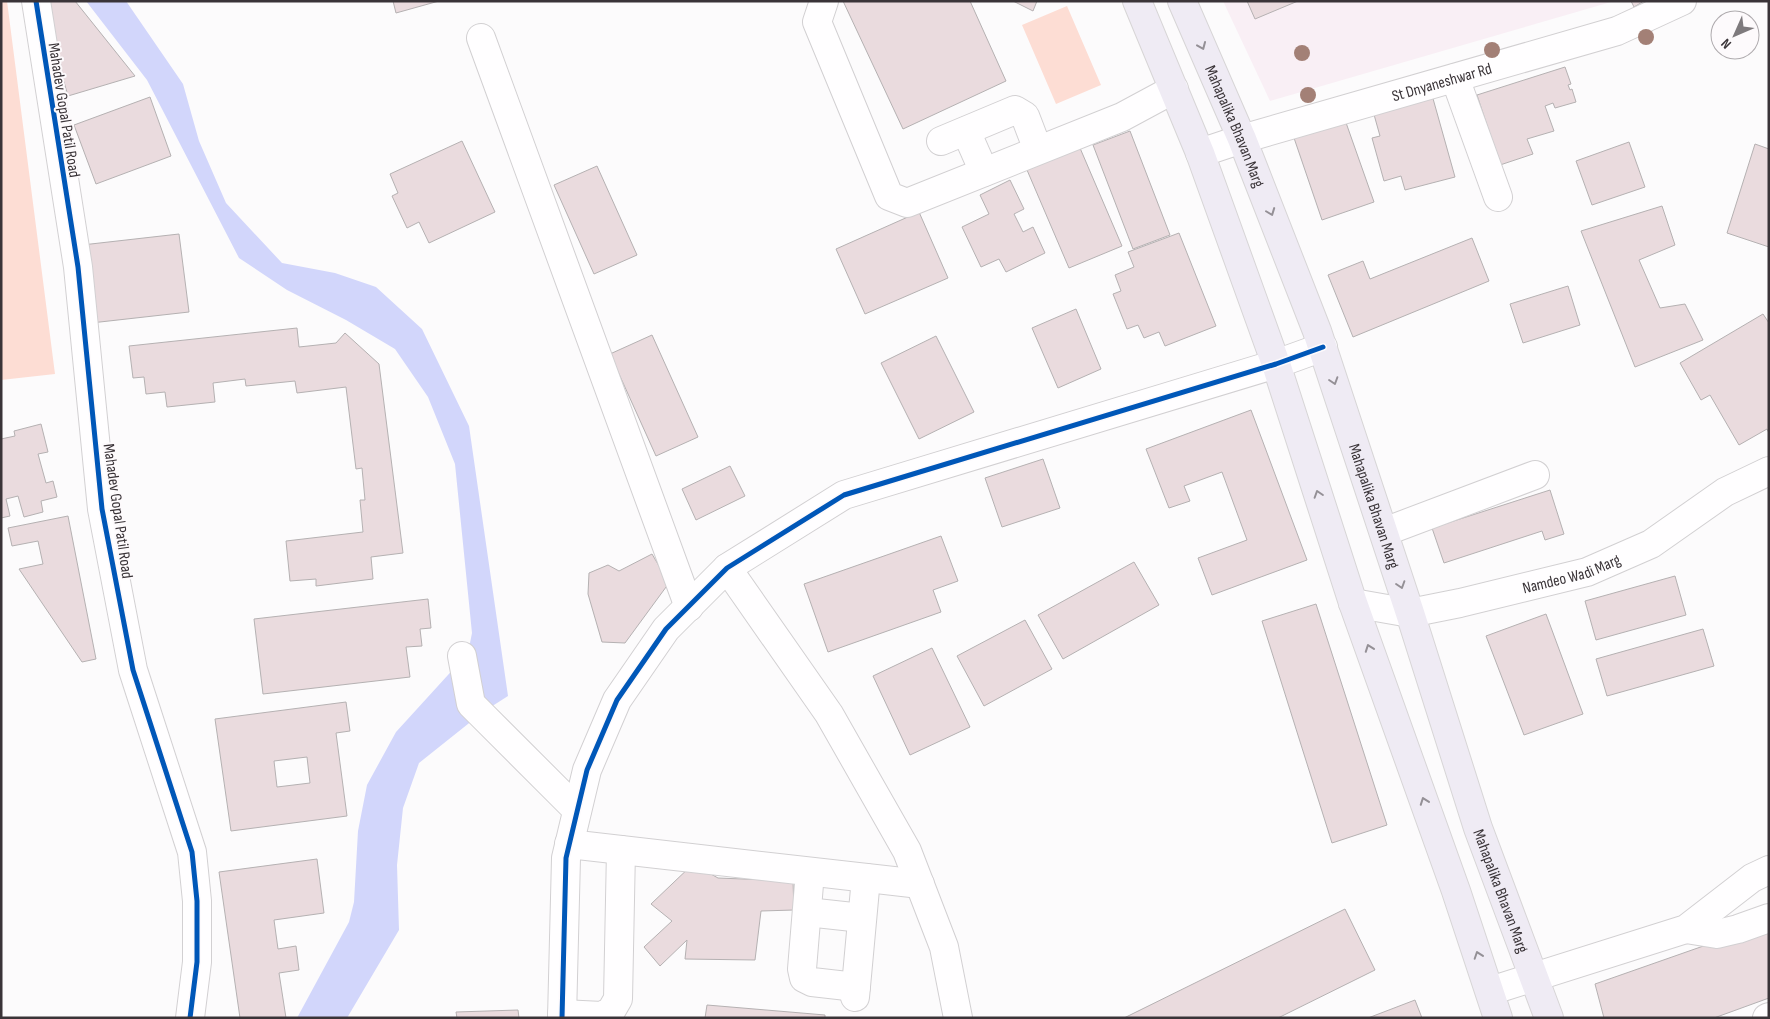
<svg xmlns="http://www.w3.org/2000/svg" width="1770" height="1019" font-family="'Sofia Sans Condensed',sans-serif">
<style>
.built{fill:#f9eff5}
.green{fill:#fdddd4}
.water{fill:#d2d6fb}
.building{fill:#eadbde;stroke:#b5b1b2;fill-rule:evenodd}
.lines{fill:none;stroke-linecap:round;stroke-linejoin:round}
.minor-casing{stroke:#d2d0d2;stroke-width:30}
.major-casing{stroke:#d7d5d6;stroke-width:30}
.minor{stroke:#fffeff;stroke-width:28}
.major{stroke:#efebf4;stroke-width:28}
.cycleway-casing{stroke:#fdfafc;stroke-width:8}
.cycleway{stroke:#0057b8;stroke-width:5}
.tree{fill:#a38076}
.oneway{stroke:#949096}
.labels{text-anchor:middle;stroke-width:4;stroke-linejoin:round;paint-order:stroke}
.street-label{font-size:16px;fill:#3a3438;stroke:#fdfafc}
</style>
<rect width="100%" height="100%" fill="#fcfbfc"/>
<path class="built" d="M1223 1H1610L1611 2 1270 101Z"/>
<path class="green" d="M1 1H7L55 374 1 380Z
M1067 6 1101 85 1056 104 1022 25Z"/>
<path class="water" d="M86 1H126L183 84 199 141 226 203 282 263 335 273 376 287 422 329 469 426 508 696 483 712 419 763 403 808 397 865 399 930 347 1018H297L349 922 354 902 358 831 367 785 396 732 468 653 472 633 455 464 428 397 395 349 346 320 287 290 239 258 147 80Z"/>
<path class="building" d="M41 1H75L135 76 68 96Z
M393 1H439L396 13Z
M843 1H970L1006 81 903 129Z
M1013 1H1037L1033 11Z
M1247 1H1298L1255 19Z
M1631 1H1644L1634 7Z
M1565 67 1571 84 1568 85 1570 90 1572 89 1576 102 1555 108 1553 103 1545 106 1554 131 1527 139 1533 154 1500 165 1477 95Z
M1432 95 1455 177 1405 190 1401 176 1384 181 1372 138 1380 136 1373 111Z
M150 97 171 156 96 184 74 125Z
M1344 117 1374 202 1322 220 1293 135Z
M1130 131 1170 235 1133 249 1093 145Z
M462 141 495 212 429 243 419 222 407 228 392 196 398 193 390 174Z
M1629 142 1645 187 1592 205 1576 161Z
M1755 144 1769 149V247L1727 233Z
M1080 148 1122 246 1069 268 1027 170Z
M597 166 637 255 594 274 554 185Z
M1010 180 1024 209 1014 214 1023 232 1033 227 1045 253 1006 272 999 259 981 267 962 227 989 214 980 195Z
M1662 206 1675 245 1639 260 1660 308 1685 304 1703 340 1635 367 1581 231Z
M919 212 948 278 865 314 836 249Z
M1179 233 1216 326 1165 346 1159 332 1144 338 1138 325 1127 329 1113 294 1121 291 1115 275 1134 267 1128 252Z
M179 234 189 312 91 323 82 245Z
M1472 238 1489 281 1353 337 1328 275 1363 261 1370 279Z
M1568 286 1580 325 1523 343 1510 304Z
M1076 309 1101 369 1058 388 1032 328Z
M1763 314 1769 323V433L1767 429 1739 445 1710 395 1701 400 1680 363Z
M297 328 299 347 336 343 345 333 379 364 403 553 371 557 373 579 316 586V579L290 581 286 541 363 532 360 500H365L362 468 356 469 346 387 297 393 295 381 246 386 245 379 213 383 215 402 167 407 165 392 146 394 144 377 133 378 129 346Z
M652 335 698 437 656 456 610 354Z
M936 336 974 412 919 439 881 363Z
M1251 410 1307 560 1212 595 1198 558 1247 540 1222 472 1184 486 1190 501 1169 508 1146 449Z
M41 424 48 452 38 454 46 483 53 481 57 497 41 501 43 512 24 517 18 496 6 499 10 516 1 518V439L15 436 14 431Z
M1043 459 1060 508 1002 527 985 478Z
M730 466 745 496 696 520 682 489Z
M1550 490 1564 534 1545 540 1542 531 1444 563 1432 528Z
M68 516 96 659 82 662 19 569 43 564 38 541 12 546 8 528Z
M941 536 958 581 933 590 941 612 828 652 804 584Z
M652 554 669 583 625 643 602 642 588 594 589 573 608 565 619 571Z
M1134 562 1159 605 1063 659 1038 615Z
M1675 576 1686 615 1596 640 1585 601Z
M428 599 431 628 420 629 422 646 406 647 410 677 263 694 254 619Z
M1316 604 1387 825 1332 843 1262 621Z
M1546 614 1583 714 1524 735 1486 636Z
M1025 620 1052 669 984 706 957 656Z
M1703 629 1714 666 1607 696 1596 659Z
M932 648 970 727 910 755 873 676Z
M346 702 350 731 336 733 347 816 231 831 215 719ZM307 757 310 783 277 787 274 761Z
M317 859 324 913 274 920 278 949 296 946 299 970 279 973 286 1018H240L219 872Z
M693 864 718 878 793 881 794 910 761 911 755 960 685 959 687 940 660 966 644 947 672 921 651 904Z
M1345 909 1375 970 1278 1018H1124Z
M1769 923V998L1714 1018H1604L1595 984Z
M1415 1000 1422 1018H1368Z
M707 1005 825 1015V1018H705Z
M518 1010 519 1018H457L456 1012Z"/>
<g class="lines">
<defs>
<g id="minor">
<path d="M36 1 78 267 102 509 133 670 192 852 197 901V962L190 1018"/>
<path d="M824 1 817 22 889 196 907 203 1122 117 1174 89"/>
<path d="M481 38 689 607"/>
<path d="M1455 78 1498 197"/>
<path d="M966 131 984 172"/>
<path d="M941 141 1015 110 1025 116 1038 150"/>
<path id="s1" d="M1200 153 1242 139 1617 31 1682 1"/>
<path d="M1384 532 1535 475"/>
<path d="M727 568 829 714 907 851 944 947 958 1018"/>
<path id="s2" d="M1353 603 1410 613 1460 603 1587 572 1651 544 1725 492 1769 471"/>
<path d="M462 656 471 704 577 810"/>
<path d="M569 844 920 884"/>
<path d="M810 872 802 969 804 978 812 982 856 987"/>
<path d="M807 912 862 918"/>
<path d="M1686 929 1717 934 1738 929 1769 918"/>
<path d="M1490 991 1686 929 1752 878 1769 870"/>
<path d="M855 997 866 878"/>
<path d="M562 1014 602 1016 611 1011 618 999 621 850"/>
<path d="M562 1018 566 858 587 770 617 700 666 629 727 568 844 495 1276 364 1323 347"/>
<path d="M1767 1018 1769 1017"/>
</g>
<g id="major">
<path d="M1137 1 1200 153 1276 364 1353 603 1456 891 1498 1018"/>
<path id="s3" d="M1182 1 1242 139 1317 331 1410 613 1478 828 1549 1018"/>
</g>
</defs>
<use href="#minor" class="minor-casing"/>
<use href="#major" class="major-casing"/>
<use href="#minor" class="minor"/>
<use href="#major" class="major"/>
<defs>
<path id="cycleway" d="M36 1 78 267 102 509 133 670 192 852 197 901V962L190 1018
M562 1018 566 858 587 770 617 700 666 629 727 568 844 495 1276 364 1323 347"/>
</defs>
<use href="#cycleway" class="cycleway-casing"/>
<use href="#cycleway" class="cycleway"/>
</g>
<g class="tree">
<circle cx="1646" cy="37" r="8"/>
<circle cx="1492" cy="50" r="8"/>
<circle cx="1302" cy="53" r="8"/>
<circle cx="1308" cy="95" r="8"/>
</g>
<defs><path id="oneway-chevron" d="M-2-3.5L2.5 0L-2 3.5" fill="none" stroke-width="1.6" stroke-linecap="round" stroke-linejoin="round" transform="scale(1.25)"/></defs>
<g class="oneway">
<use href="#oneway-chevron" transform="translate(1202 46) rotate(67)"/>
<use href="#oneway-chevron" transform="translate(1271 212) rotate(69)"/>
<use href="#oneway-chevron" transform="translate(1334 381) rotate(72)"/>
<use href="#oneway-chevron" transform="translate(1318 494) rotate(-108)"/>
<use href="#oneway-chevron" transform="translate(1401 585) rotate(72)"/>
<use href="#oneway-chevron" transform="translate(1369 648) rotate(-110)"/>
<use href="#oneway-chevron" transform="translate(1424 801) rotate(-110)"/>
<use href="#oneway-chevron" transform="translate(1478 955) rotate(-109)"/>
</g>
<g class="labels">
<g class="street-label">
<text dy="6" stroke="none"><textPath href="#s1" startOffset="252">St Dnyaneshwar Rd</textPath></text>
<text transform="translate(65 110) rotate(81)" y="6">Mahadev Gopal Patil Road</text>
<text dy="6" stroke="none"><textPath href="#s3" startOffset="136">Mahapalika Bhavan Marg</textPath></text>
<text dy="6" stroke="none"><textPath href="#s3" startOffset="541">Mahapalika Bhavan Marg</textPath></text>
<text transform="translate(119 511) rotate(82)" y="6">Mahadev Gopal Patil Road</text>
<text dy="6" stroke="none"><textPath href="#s2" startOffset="224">Namdeo Wadi Marg</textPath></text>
<text dy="6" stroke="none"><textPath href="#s3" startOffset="946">Mahapalika Bhavan Marg</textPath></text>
</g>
</g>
<rect width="1770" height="1019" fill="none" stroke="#3a3438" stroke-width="5"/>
<g transform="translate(1735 35) rotate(225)"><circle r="24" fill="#fdfafc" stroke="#afabae"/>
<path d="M0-4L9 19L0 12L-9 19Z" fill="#7e7a7d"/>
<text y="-8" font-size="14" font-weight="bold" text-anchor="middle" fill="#3a3438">N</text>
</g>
</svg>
